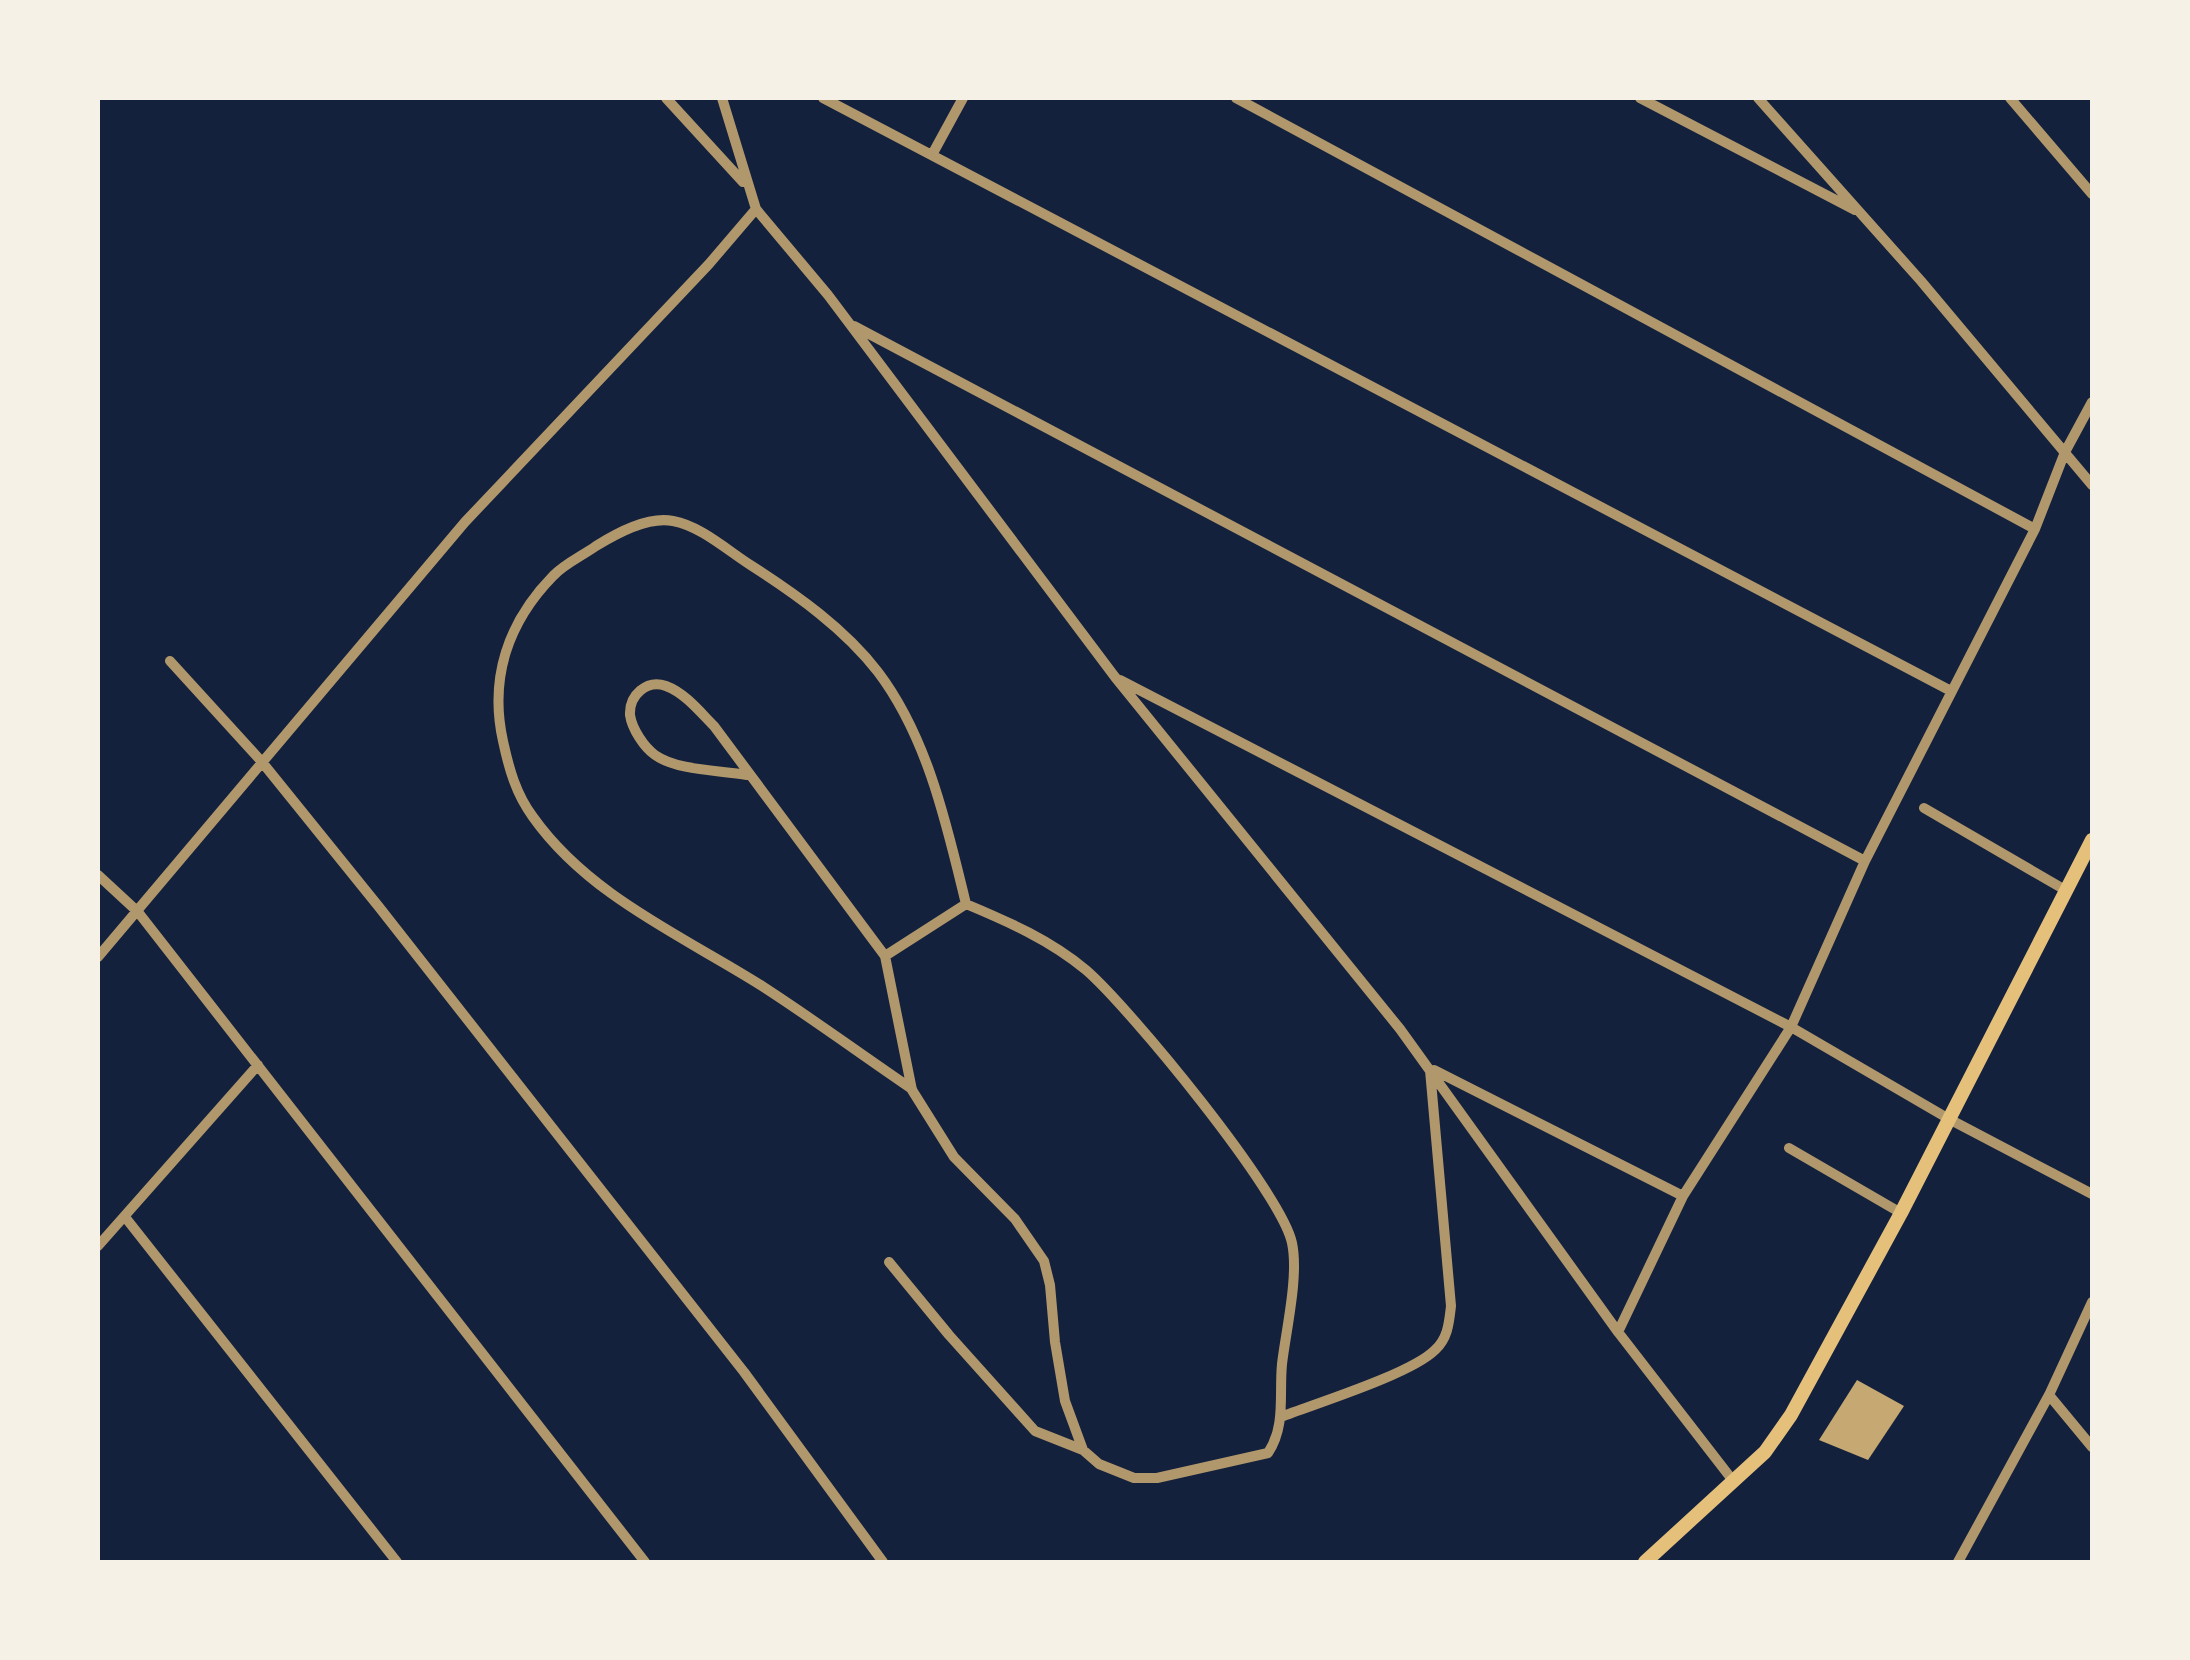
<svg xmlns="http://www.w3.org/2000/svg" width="2190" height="1660" font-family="'IBM Plex Sans',sans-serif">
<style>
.building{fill:#c6a872}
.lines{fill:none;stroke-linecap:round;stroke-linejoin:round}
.minor{stroke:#b1986c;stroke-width:10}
.secondary{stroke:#e5c07b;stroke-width:14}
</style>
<rect width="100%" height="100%" fill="#14213d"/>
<path class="building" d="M1857 1380 1904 1406 1868 1460 1819 1440Z"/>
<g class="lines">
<path class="minor" d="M666 98 743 182
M722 98 756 209 828 295 1115 677 1400 1029 1618 1332 1734 1482
M823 98 1951 691
M1236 98 2035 529
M1640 98 1855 210
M1758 98 1921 281 2092 485
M2010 98 2092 194
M933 153 963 98
M854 326 1865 861
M170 661 262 762 379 907 744 1372 883 1562
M1120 680 1791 1027 1949 1119 2092 1194
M747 775C720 770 678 771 655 755 644 747 632 729 630 715 629 695 647 679 666 686 685 693 700 712 714 726L885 956 912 1090 954 1157 1015 1219 1044 1261 1050 1285 1055 1342 1065 1401 1083 1450 1099 1464 1134 1478H1157L1268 1453C1286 1426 1279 1395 1282 1364 1286 1330 1299 1276 1292 1243 1282 1193 1129 1007 1086 970 1050 940 1009 922 966 904L885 956
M1924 808 2067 891
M98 875 138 912 645 1562
M98 957 465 522 709 264 756 209
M1434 1070 1683 1196
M912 1089C862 1055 813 1019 762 986 683 936 589 896 533 817 516 794 509 769 503 741 489 678 508 622 553 576 564 564 582 556 596 546 617 533 648 516 673 521 701 526 728 551 752 566 797 595 845 629 878 672 928 738 947 826 966 904
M1789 1148 1901 1213
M125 1217 397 1562
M98 1246 258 1065
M889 1262 949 1335 1035 1431 1083 1450
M1618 1332 1683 1196 1791 1027 1865 861 2035 529 2065 452 2092 402
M2049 1395 2092 1447
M1281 1417C1317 1403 1411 1374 1435 1350 1448 1338 1449 1323 1451 1306L1430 1070
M1958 1562 2049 1395 2092 1302"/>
<path class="secondary" d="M1645 1562 1765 1452 1791 1415 1901 1213 2092 840"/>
</g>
<rect width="2190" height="1660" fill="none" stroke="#f6f1e7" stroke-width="200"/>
</svg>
